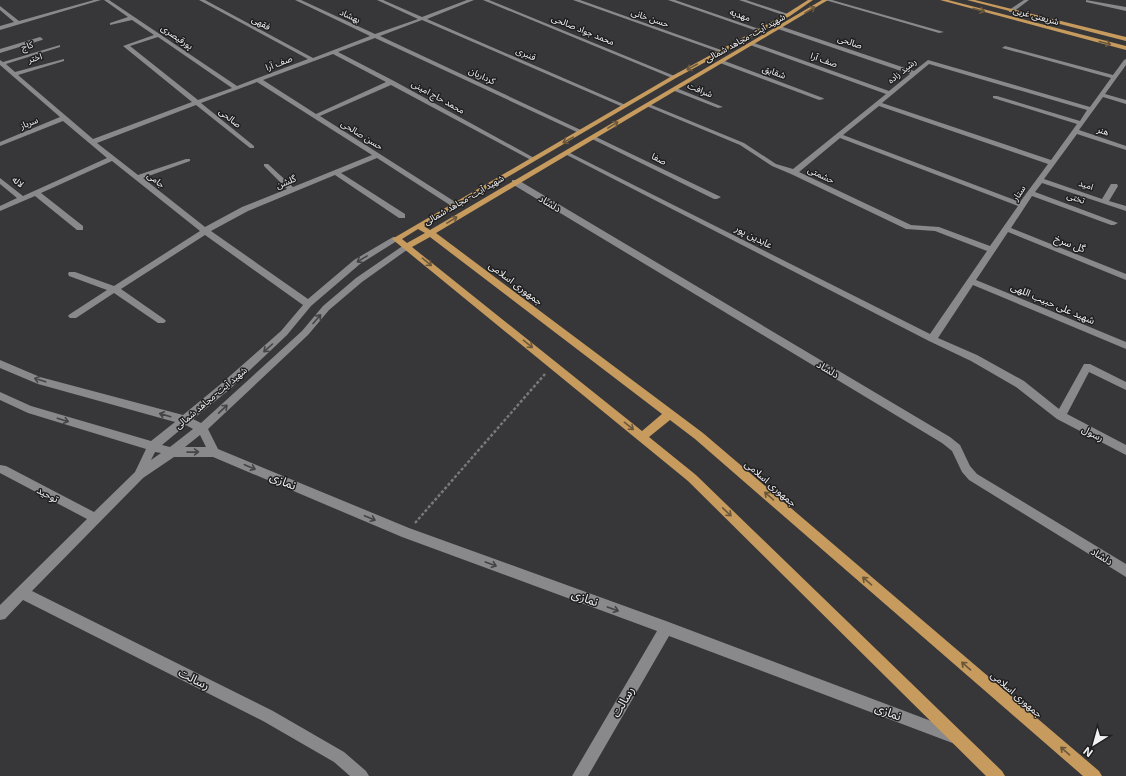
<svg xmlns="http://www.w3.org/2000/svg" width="1126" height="776" font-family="Inter,'Noto Sans Arabic',sans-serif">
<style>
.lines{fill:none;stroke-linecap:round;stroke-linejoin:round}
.path{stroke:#79797c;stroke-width:2.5;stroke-dasharray:3 2;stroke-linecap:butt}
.minor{fill:#89898c;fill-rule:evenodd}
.major{fill:#c69b5d;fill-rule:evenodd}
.oneway{stroke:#6a573b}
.oneway2{stroke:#444446}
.labels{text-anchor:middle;stroke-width:3;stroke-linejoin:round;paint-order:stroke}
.far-street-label{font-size:9px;fill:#f2f2f4;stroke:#1f1f20}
.street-label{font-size:10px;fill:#f2f2f4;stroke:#1f1f20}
.near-street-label{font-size:12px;fill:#f2f2f4;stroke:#1f1f20}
</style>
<rect width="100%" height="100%" fill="#37373a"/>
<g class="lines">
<path class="path" d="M415 523 545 374"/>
<path class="minor" d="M94 0H101L0 30V26L14 22 0 10V6L19 21Z
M104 0H109L237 86 308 59 199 0H205L313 58 370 36 295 0H301L375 34 418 19 377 0H383L422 17 467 0H474L427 19 628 106 623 107 422 20 380 36 583 131V133H579L375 38 338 52 394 81 536 159 531 160 391 85 320 116 460 205 459 207H453L377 158 341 173 405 214V218H399L335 175 248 211 211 231 308 299 354 260 393 237H399L400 239 360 264 311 306 287 335 230 389 193 419 201 423 302 331 323 306 356 278 404 245 407 244 411 247 362 282 329 310 308 335 208 429 218 449 409 528 666 621 955 730 960 732 962 737 960 742 955 744 669 636 588 776H572L657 631 402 537 213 457H174L143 478 32 591 273 711 344 752 366 771 369 776H350L334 762 263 721 23 600 5 619 0 620V605L87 519 0 473V465L6 466 94 512 135 472 146 449 28 413 0 400V392L31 406 151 441 175 422 38 384 0 368V360L40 377 183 415 222 383 281 331 303 305 205 235 121 289 164 319 166 321 164 323H158L114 293 76 318H70L68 316 70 314 107 290 69 276 68 274 69 272H75L114 286 200 231 112 161 41 193 83 226V230H77L35 196 0 211V206L17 198 0 184V178L23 196 107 158 63 121 0 146V142L60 117 0 65V60L3 62 60 45V47L6 64 15 72 64 59V61L18 75 93 139 192 102 123 46 154 35 132 20 110 25V23L128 17ZM158 37 232 88 198 100 130 46ZM333 54 386 82 316 114 263 80ZM257 82 372 155 293 187 268 164H264V166L287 189 242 207 205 227 143 178 190 161V159H186L138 175 97 143 196 105 250 148H254V146L201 103ZM186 425 193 429 170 447 162 445ZM200 435 206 447H185ZM155 452 161 453 151 460Z
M483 0H489L677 77 672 78Z
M573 0H580L724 51 719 52Z
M668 0H675L762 30 757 31Z
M739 0H746L791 15 786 16Z
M825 0H832L944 32 939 33Z
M1024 0H1029L1013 12H1009V10Z
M1086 0 1126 7V11L1086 2Z
M780 26 914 71 928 60 1090 107 1111 78 1002 48 1005 46 1113 75 1124 60 1126 59V65L1105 94 1126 100V104L1103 97 1079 130 1126 146V150L1077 134 1044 179 1102 199 1111 184H1117L1118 186 1109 201 1126 206V211L1042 183 1035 192 1118 223 1114 225H1111L1032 196 1011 228 1126 274V280L1008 232 976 280 1126 342V349L973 285 938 338 977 355 1024 381 1059 409 1084 364H1090L1126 382V390L1089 372 1067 414 1126 445V455L1057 419 1016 387 971 361 929 341 563 153 568 152 930 334 987 251 935 231 906 229 791 174 772 166 740 145 644 105 649 104 744 143 776 164 793 169 886 94 750 45V43H754L889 91 910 74 778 29 777 28ZM929 64 1087 110 1080 121 997 96H993V98L1077 124 1051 160 882 103ZM879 106 1048 164 1020 202 843 135ZM840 138 1018 206 990 246 939 227 911 225 799 172Z
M40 37 43 39 42 40 0 53V49Z
M722 60 823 98 824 99 819 100 720 63 719 62Z
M672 88H676L723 107 718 108 672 90Z
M590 136H594L721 197 717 199H714L590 138Z
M512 180H518L950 437 960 445 970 466 977 474 1126 564V577L969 480 962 472 952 451 942 443 512 184Z"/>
<path class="major" d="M808 0H813L790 16 676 78 424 226 430 230 822 0H828L436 233 703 433 1099 771 1102 776H1083L695 439 670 420 649 437 696 475 1002 771 1005 776H986L688 481 392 239 672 76 786 14ZM418 229 425 233 407 243 402 239ZM430 237 662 414 642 431 412 247Z
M940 0H948L1126 46V50Z
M967 0H975L1126 37V41Z"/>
</g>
<defs><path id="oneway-shaft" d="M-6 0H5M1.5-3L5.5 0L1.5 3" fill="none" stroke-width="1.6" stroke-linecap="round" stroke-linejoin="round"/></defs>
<g class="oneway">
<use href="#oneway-shaft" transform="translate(810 10) rotate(-32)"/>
<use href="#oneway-shaft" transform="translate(979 10) rotate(15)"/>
<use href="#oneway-shaft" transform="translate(1105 43) rotate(15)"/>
<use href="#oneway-shaft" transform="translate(692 67) rotate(151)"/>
<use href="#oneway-shaft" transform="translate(613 125) rotate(-31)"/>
<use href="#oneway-shaft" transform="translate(568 140) rotate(151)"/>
<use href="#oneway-shaft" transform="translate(452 220) rotate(-31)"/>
<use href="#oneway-shaft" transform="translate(427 262) rotate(39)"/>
<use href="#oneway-shaft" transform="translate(528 344) rotate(39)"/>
<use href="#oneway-shaft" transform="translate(629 426) rotate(39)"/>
<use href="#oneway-shaft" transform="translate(769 496) rotate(-139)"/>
<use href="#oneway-shaft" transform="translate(727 512) rotate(44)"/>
<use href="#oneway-shaft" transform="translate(867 581) rotate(-139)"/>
<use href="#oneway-shaft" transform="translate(966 666) rotate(-139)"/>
<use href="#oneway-shaft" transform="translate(1065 751) rotate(-139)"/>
</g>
<g class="oneway2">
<use href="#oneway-shaft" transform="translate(362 259) rotate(149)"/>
<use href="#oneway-shaft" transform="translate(317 319) rotate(-49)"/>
<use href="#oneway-shaft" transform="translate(268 348) rotate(138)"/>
<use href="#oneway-shaft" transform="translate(40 380) rotate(-162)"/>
<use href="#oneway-shaft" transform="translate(223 409) rotate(-43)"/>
<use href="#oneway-shaft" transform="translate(165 415) rotate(-164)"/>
<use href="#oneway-shaft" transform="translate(63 420) rotate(17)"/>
<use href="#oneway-shaft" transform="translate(193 452) rotate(-1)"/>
<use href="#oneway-shaft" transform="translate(250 467) rotate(23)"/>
<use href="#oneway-shaft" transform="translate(370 518) rotate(23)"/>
<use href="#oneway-shaft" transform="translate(491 564) rotate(20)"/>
<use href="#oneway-shaft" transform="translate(613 609) rotate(20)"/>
</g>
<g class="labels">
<g class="far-street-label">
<text transform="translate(740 15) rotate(18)" y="3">مهدیه</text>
<text transform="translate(350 16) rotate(25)" y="3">بهشاد</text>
<text transform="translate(1036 16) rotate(15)" y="3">شریعتی غربی</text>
<text transform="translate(650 18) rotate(19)" y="3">حسن خانی</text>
<text transform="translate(261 23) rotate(28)" y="3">فقهی</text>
<text transform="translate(583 30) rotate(22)" y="3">محمد جواد صالحی</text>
<text transform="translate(177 37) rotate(34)" y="3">پورقیصری</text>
<text transform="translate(745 38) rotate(-29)" y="3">شهید آیت-مجاهد شمالی</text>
<text transform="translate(850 42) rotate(19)" y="3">صالحی</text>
<text transform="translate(27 46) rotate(-18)" y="3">کاج</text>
<text transform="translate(526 54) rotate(23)" y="3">قنبری</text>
<text transform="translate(35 58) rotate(-17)" y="3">اختر</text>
<text transform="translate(824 60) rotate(19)" y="3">صف آرا</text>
<text transform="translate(279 63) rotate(-21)" y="3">صف آرا</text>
<text transform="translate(902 71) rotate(-39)" y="3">رشید زاده</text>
<text transform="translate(774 72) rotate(20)" y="3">شقایق</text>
<text transform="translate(482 76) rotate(25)" y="3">کرداریان</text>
<text transform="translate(700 90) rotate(22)" y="3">شرافت</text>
<text transform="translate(438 97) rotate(29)" y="3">محمد حاج امینی</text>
<text transform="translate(230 118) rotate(38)" y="3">صالحی</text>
<text transform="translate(29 123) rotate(-22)" y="3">سرباز</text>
<text transform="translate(1103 131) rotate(19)" y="3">هنر</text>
<text transform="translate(362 135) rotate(32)" y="3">حسن صالحی</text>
<text transform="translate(659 159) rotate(26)" y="3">صفا</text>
<text transform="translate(821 175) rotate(25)" y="3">حشمتی</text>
<text transform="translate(156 180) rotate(38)" y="3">جامی</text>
<text transform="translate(18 182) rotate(39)" y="3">لاله</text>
<text transform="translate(286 182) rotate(-22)" y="3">گلشن</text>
<text transform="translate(1086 185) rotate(19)" y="3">امید</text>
<text transform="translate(1019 193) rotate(-55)" y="3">ستار</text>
<text transform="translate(1076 198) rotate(20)" y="3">تختی</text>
<text transform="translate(464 200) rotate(-30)" y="3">شهید آیت-مجاهد شمالی</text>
<text transform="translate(211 398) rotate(-40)" y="3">شهید آیت-مجاهد شمالی</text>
</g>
<g class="street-label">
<text transform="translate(550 203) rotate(31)" y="4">دلشاد</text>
<text transform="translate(754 236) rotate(27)" y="4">عابدین پور</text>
<text transform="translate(1070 243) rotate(21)" y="4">گل سرخ</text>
<text transform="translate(516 283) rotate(37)" y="4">جمهوری اسلامی</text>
<text transform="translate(1053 303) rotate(23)" y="4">شهید علی حبیب اللهی</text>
<text transform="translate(828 369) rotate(31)" y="4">دلشاد</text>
<text transform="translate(1093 433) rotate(27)" y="4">رسول</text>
<text transform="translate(771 483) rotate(41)" y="4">جمهوری اسلامی</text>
<text transform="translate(48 494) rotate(28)" y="4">توحید</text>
<text transform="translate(1102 556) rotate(32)" y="4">دلشاد</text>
<text transform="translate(1017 694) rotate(41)" y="4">جمهوری اسلامی</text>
</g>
<g class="near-street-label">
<text transform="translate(283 481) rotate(23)" y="4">نمازی</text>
<text transform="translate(585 598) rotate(20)" y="4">نمازی</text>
<text transform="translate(194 679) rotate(27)" y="4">رسالت</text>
<text transform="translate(623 702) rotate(-60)" y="4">رسالت</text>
<text transform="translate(888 712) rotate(21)" y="4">نمازی</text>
</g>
</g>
<g transform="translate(1094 744) rotate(217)" stroke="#1f1f20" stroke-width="3" paint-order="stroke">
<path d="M0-3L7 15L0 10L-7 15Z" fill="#f2f2f4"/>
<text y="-6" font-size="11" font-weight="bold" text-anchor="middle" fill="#f2f2f4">N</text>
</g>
</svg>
